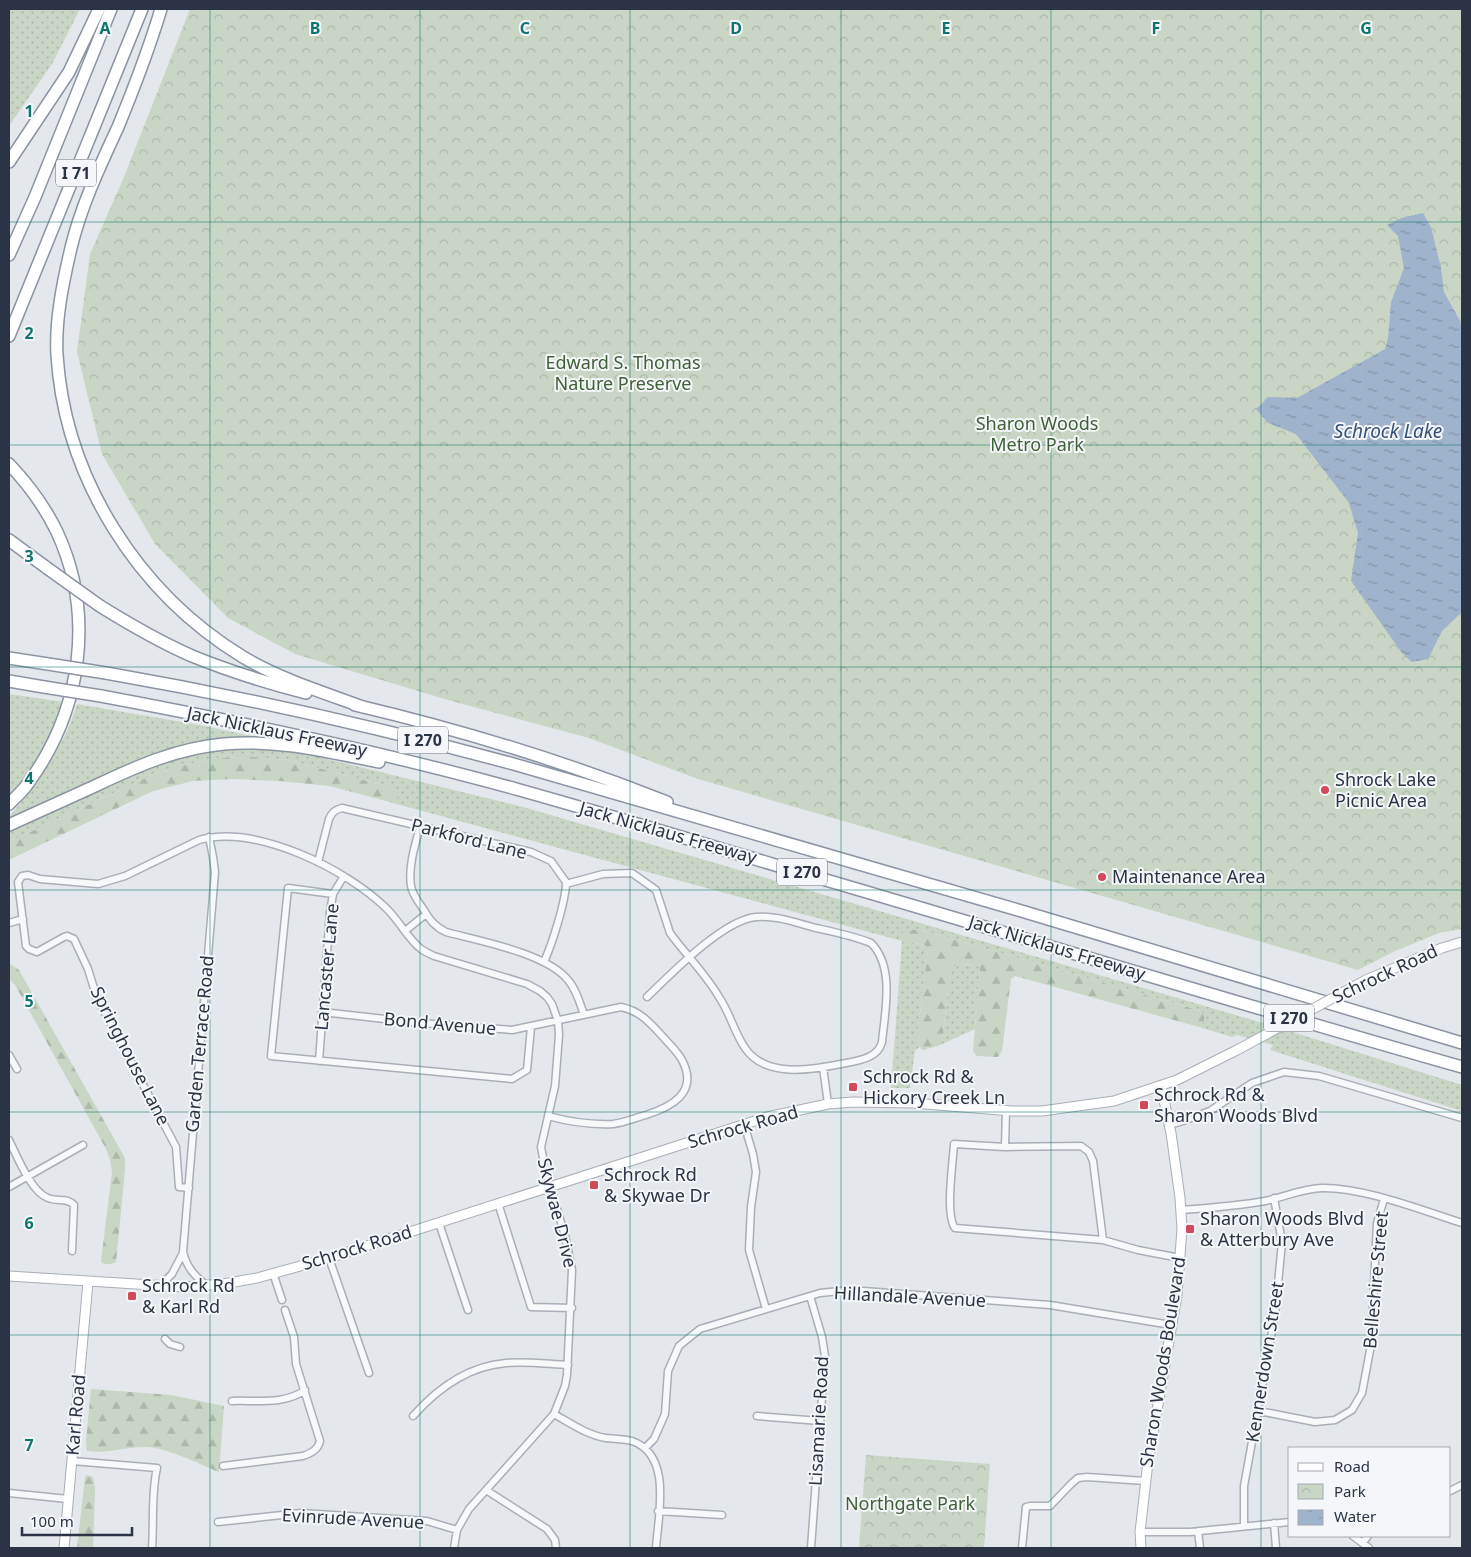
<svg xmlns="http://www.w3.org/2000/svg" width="1471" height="1557" font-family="'Noto Sans',sans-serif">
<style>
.grass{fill:url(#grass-dots)}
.forest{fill:url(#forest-firs)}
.park{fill:url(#park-crowns)}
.water{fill:url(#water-ripples)}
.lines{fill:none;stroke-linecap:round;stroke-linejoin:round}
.street-casing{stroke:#a9aeb7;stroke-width:9}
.secondary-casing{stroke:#a9aeb7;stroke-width:11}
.highway-casing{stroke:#8b94a3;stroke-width:14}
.street{stroke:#f7f8fa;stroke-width:6}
.secondary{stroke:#fff;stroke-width:9}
.highway{stroke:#fff;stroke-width:11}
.secondary-bridge-casing{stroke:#a9aeb7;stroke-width:11;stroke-linecap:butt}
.highway-bridge-casing{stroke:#8b94a3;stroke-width:14;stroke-linecap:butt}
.secondary-bridge{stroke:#fff;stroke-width:9}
.highway-bridge{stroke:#fff;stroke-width:11}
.grid{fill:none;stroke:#0f766e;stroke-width:1;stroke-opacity:0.55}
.poi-dot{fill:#d1495b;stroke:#f4f6f9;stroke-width:2}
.labels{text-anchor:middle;stroke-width:4;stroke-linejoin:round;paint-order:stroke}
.shield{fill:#f4f6f9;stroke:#676e7b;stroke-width:1}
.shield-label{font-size:16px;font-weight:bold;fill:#2b3445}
.park-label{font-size:18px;fill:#3f6138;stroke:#f4f6f9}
.street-label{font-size:18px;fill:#2b3445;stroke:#f4f6f9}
.poi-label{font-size:18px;fill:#2b3445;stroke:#f4f6f9;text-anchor:start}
.water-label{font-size:19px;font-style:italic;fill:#34527a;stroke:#f4f6f9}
.grid-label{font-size:16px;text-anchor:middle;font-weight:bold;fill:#0f766e;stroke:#f4f6f9;stroke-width:4;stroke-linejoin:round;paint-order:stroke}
</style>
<defs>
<pattern id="grass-dots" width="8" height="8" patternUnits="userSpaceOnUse" patternTransform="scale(1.25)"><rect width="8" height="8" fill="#c9d6c5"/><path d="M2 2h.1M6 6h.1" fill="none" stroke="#adb8ab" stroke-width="1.8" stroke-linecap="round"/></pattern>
<pattern id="forest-firs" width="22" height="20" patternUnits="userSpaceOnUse" patternTransform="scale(1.25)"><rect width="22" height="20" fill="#c9d6c5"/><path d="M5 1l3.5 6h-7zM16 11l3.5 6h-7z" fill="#adb8ab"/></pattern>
<pattern id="park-crowns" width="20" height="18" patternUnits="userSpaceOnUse" patternTransform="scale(1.25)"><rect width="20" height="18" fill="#c9d6c5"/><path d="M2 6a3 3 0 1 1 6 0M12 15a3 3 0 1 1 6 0" fill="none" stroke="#adb8ab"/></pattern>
<pattern id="water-ripples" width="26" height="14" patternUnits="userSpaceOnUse" patternTransform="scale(1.25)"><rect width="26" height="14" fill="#9fb4cc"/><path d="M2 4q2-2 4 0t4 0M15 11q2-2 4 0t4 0" fill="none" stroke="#8293a7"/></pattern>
</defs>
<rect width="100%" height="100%" fill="#e4e7ec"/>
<path class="grass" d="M9 9H80L52 64 9 126Z
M9 694 64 702C52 736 35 771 9 796Z
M77 704 200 725 251 736V739L207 741 11 819 10 816C39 782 64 747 77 704Z
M255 747 280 750 319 757 523 807 1270 1025 1462 1085V1111L1270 1050 1273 1045 1237 1035 1232 1037 1199 1027 1204 1021 1201 1011 921 930 906 929 902 941 925 945 928 949 917 1036 919 1047 915 1051 910 1088H891L902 941 393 803 397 798 387 786 288 760 252 757 217 758 184 765 152 775 9 842V831C71 801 133 765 202 750 218 747 238 748 255 747Z
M958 964 976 965 980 968 975 1029 938 1046 942 1041 951 966Z"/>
<path class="forest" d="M252 757 288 760 387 786 396 794 398 798 393 803 330 786 279 781 232 779 193 781 153 791 9 860V842L152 775 184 765 217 758Z
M906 929 921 930 1201 1011 1204 1015V1021L1199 1027 1015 976 1011 979 1002 1051 998 1057 977 1056 973 1051 980 968C973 963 959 963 951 967L942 1041 938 1046 923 1050 919 1047 917 1036 928 949 925 945 902 941V933Z
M9 963 19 970 125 1158V1170L116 1262 111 1264H104L101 1261 112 1173 110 1159 105 1147 15 985 9 979Z
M91 1389 171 1395 224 1406 219 1472C201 1465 164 1446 145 1447 125 1447 107 1454 87 1451L86 1441Z
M87 1475 93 1477 95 1489 93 1548H77L85 1477Z"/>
<path class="park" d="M190 9H1462V929L1439 933 1393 952 1358 970 698 779 589 738 448 700 295 654 228 618 155 544 102 454 77 352 90 254 124 177Z
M866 1455 990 1464 984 1548H859Z"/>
<path class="water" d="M1423 213 1431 227 1441 268 1444 292 1460 321 1462 332V612L1442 631 1428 659 1412 662 1402 653 1351 581 1358 533 1349 503 1296 434 1268 423 1256 409 1269 397 1297 398 1385 349 1388 338 1391 302 1404 268 1398 236 1387 225 1401 218Z"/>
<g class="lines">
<defs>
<path id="street" d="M420 827C415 845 408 867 411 886 412 894 419 903 424 910 430 920 435 927 446 932 479 941 546 953 568 980 576 989 580 1003 584 1015
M318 862 329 819C332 812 335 810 342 808L531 852 551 861 566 882C566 901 552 944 544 962
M566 884 603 874 632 873 656 890 670 933C686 955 705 973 719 997 730 1013 734 1032 745 1048 765 1078 811 1070 841 1064 856 1061 878 1059 882 1042 885 1011 895 967 871 943 854 936 834 932 816 928 796 923 777 915 756 917 723 920 671 974 647 997
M333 894 288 888 271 1056 512 1079 527 1070 531 1027
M9 923 23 919
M405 931 426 914
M322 1012 421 1023 512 1030 621 1007C641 1011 651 1024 664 1038 670 1045 679 1053 683 1062 698 1093 671 1107 646 1115 635 1118 623 1123 613 1124 590 1125 570 1122 548 1116
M9 1055 17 1069
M319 1061 330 912 333 894 344 876
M823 1067 828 1104
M744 1124 753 1154 756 1172 751 1207 749 1250 766 1309
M1169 1125 1183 1121 1210 1111 1252 1083 1284 1072 1319 1076 1462 1118
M9 1140C17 1156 31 1192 48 1198 57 1202 67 1197 74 1205L72 1251
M1005 1147 1006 1110
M9 1187 83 1145
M189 1188 179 1187 176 1147 97 998 88 969 74 939 67 936 64 937 37 952 29 949 26 946 18 882 22 876 28 875 40 879 98 884 125 876 199 840C256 824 346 869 386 908 399 920 407 938 421 949 425 952 430 954 434 956L527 984 540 991 547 997 552 1004 558 1021 559 1035 555 1086 541 1147 545 1168 565 1236 572 1270 567 1375 565 1386 554 1414 469 1509 457 1530 454 1548
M498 1203 531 1307 572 1308
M1181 1210C1209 1208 1237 1206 1265 1201 1284 1197 1301 1189 1321 1188 1363 1187 1421 1210 1462 1223
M439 1223 468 1310
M1103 1240 1093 1161 1089 1152 1081 1146 1005 1147 954 1144C953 1162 945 1215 955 1228L1103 1240 1138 1250 1180 1258
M329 1258 369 1373
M273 1273 282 1300
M206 1285C194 1275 187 1268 183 1252L215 872 213 857 209 837
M160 1286 172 1274 183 1253
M810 1296 822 1337 825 1356 811 1548
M165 1339 170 1344 180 1347
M232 1401C255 1400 285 1405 305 1390
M1259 1411 1315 1422 1335 1420 1352 1410 1362 1393 1371 1345 1377 1223 1384 1199
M554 1414C570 1423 587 1435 606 1438 615 1439 624 1439 632 1441 673 1455 658 1516 656 1548
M413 1416C437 1389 469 1366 506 1363 526 1361 547 1364 568 1365
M757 1416 820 1421
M645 1448 654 1439 665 1414 668 1371 679 1346 700 1329 820 1293 850 1290 1050 1305 1171 1325
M72 1461 157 1468C151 1494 154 1521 152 1548
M223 1466 303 1456C311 1453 318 1450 320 1441L296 1364 294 1337 285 1310
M486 1490 547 1529 555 1540 556 1548
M1450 1491 1462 1485
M9 1493 68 1499
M658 1511 722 1515
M218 1522 301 1513 427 1521 457 1530
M1274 1523 1276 1548
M1244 1526V1486L1275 1315 1282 1242 1274 1198
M1198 1531 1200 1548
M1140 1532H1190L1290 1522
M1353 1536 1369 1548
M1363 1542 1368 1536
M1022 1548 1026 1507 1030 1506H1050L1071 1484 1078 1478 1087 1477 1145 1481"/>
<path id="secondary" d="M1366 980 1442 948 1462 942
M9 1276 183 1287 223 1284 257 1278 329 1258 767 1117 828 1104 853 1102 913 1103 1012 1111H1042L1114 1101 1177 1080 1239 1049
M64 1548 88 1282
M1141 1548 1140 1532 1148 1462 1177 1295 1182 1229 1180 1198 1171 1133 1161 1086"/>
<path id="highway" d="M161 9C149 49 134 88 118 127 100 166 81 206 71 248 63 282 55 320 57 355 65 479 138 593 243 657 280 679 322 692 363 707
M9 162 69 72 99 9
M9 255 35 197 111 9
M9 336 142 9
M9 464C28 484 45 507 57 532 95 614 82 709 29 782 24 790 16 797 9 804
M9 540 47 568
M100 606C129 624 160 642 192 656 229 671 267 683 306 693
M9 658 48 664
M106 673C244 697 381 728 517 765L1018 910 1462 1043
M9 681 44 687
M101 696C240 722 379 751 516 789 609 815 702 843 795 871 1018 936 1239 1004 1462 1067
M355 705C461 730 566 762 667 802
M9 825C38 812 66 799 95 786 137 766 178 748 224 744 277 739 328 752 379 762"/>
</defs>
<use href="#street" class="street-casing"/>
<use href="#secondary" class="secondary-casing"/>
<use href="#highway" class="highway-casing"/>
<use href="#street" class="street"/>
<use href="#secondary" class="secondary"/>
<use href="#highway" class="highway"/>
<defs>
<path id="secondary-bridge" d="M1239 1049 1366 980"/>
<path id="highway-bridge" d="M47 568 100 606
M48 664 106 673
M44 687 101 696"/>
</defs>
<use href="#secondary-bridge" class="secondary-bridge-casing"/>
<use href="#highway-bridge" class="highway-bridge-casing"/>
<use href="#secondary-bridge" class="secondary-bridge"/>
<use href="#highway-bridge" class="highway-bridge"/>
</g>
<path class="grid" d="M210 9V1548M420 9V1548M630 9V1548M841 9V1548M1051 9V1548M1261 9V1548M9 222H1462M9 445H1462M9 667H1462M9 890H1462M9 1112H1462M9 1335H1462"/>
<g class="poi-dot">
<circle cx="1325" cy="790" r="5"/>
<circle cx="1102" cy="877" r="5"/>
<rect x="848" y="1082" width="10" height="10" rx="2.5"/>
<rect x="1139" y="1100" width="10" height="10" rx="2.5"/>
<rect x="589" y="1180" width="10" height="10" rx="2.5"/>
<rect x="1185" y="1224" width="10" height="10" rx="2.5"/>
<rect x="127" y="1291" width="10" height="10" rx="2.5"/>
</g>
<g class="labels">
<g class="shield">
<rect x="56" y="159.5" width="40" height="27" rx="4"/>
<rect x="398" y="726.5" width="50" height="27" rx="4"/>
<rect x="777" y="858.5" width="50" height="27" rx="4"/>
<rect x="1264" y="1004.5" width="50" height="27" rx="4"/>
</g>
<g class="shield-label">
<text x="76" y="179">I 71</text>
<text x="423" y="746">I 270</text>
<text x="802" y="878">I 270</text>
<text x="1289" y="1024">I 270</text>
</g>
<g class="park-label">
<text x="623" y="369">Edward S. Thomas<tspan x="623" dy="21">Nature Preserve</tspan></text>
<text x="1037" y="430">Sharon Woods<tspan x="1037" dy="21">Metro Park</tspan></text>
<text x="910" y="1510">Northgate Park</text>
</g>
<g class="street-label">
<text transform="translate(277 732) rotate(12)" y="6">Jack Nicklaus Freeway</text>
<text transform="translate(668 833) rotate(16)" y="6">Jack Nicklaus Freeway</text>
<text transform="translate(469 839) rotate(14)" y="6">Parkford Lane</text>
<text transform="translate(1057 948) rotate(17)" y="6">Jack Nicklaus Freeway</text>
<text transform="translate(327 967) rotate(-85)" y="6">Lancaster Lane</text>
<text transform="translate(1385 974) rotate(-25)" y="6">Schrock Road</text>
<text transform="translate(440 1024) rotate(5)" y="6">Bond Avenue</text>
<text transform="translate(200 1044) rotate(-85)" y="6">Garden Terrace Road</text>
<text transform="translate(130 1056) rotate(63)" y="6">Springhouse Lane</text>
<text transform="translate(743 1127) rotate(-16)" y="6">Schrock Road</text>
<text transform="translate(557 1213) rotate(76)" y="6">Skywae Drive</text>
<text transform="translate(357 1248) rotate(-17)" y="6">Schrock Road</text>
<text transform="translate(1376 1280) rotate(-85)" y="6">Belleshire Street</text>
<text transform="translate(910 1297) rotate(3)" y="6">Hillandale Avenue</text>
<text transform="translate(1163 1362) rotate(-81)" y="6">Sharon Woods Boulevard</text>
<text transform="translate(1265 1362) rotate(-81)" y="6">Kennerdown Street</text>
<text transform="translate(76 1415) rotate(-85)" y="6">Karl Road</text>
<text transform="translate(819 1421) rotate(-87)" y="6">Lisamarie Road</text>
<text transform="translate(353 1519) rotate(3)" y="6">Evinrude Avenue</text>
</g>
<g class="poi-label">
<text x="1335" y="786">Shrock Lake<tspan x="1335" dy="21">Picnic Area</tspan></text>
<text x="1112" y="883">Maintenance Area</text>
<text x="863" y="1083">Schrock Rd &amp;<tspan x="863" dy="21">Hickory Creek Ln</tspan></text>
<text x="1154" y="1101">Schrock Rd &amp;<tspan x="1154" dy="21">Sharon Woods Blvd</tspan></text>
<text x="604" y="1181">Schrock Rd<tspan x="604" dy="21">&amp; Skywae Dr</tspan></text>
<text x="1200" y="1225">Sharon Woods Blvd<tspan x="1200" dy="21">&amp; Atterbury Ave</tspan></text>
<text x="142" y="1292">Schrock Rd<tspan x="142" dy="21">&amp; Karl Rd</tspan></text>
</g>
<g class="water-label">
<text x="1388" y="438">Schrock Lake</text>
</g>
</g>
<g class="grid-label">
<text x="105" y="34">A</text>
<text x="315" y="34">B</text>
<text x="525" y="34">C</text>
<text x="736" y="34">D</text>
<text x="946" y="34">E</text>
<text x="1156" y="34">F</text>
<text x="1366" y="34">G</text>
<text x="29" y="117">1</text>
<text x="29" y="339">2</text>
<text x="29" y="562">3</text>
<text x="29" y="784">4</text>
<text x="29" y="1007">5</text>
<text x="29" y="1229">6</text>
<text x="29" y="1451">7</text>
</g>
<rect width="1471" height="1557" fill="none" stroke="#2b3445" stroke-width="20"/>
<rect x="1288" y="1447" width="162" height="90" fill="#f4f6f9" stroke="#a4a8b1"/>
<rect x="1298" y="1463" width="25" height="8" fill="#ffffff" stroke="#a4a8b1"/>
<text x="1334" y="1472" font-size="15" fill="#2b3445">Road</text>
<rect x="1298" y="1484" width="25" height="15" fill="url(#park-crowns)" stroke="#a4a8b1"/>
<text x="1334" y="1497" font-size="15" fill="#2b3445">Park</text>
<rect x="1298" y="1510" width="25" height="15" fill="url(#water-ripples)" stroke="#a4a8b1"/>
<text x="1334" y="1522" font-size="15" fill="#2b3445">Water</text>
<path d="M22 1527v8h110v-8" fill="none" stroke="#2b3445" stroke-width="2.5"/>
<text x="30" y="1527" font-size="15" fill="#2b3445" stroke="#f4f6f9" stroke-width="4" paint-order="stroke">100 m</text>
</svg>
